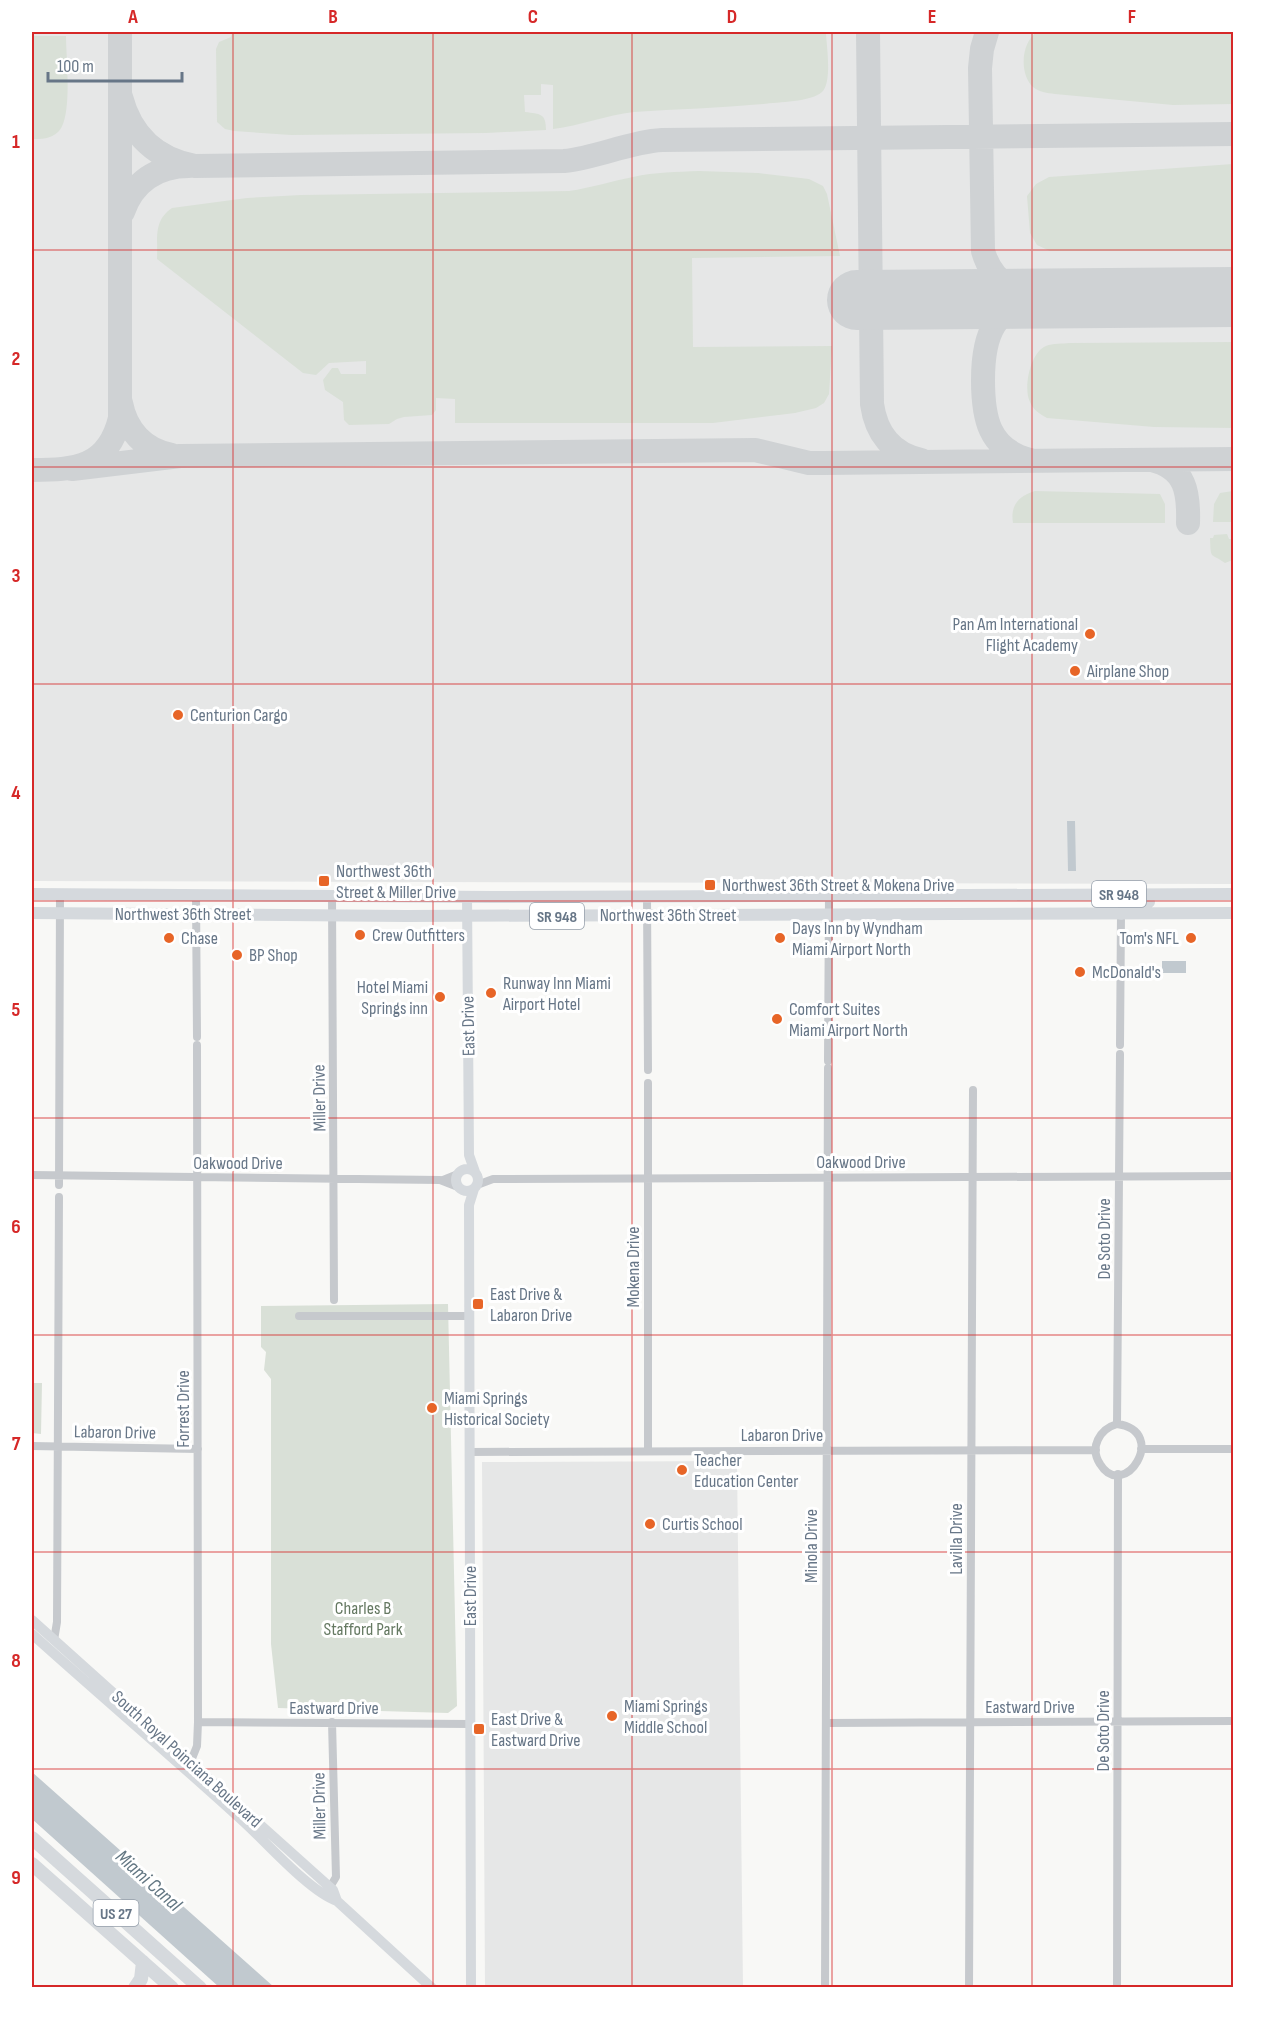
<svg xmlns="http://www.w3.org/2000/svg" width="1265" height="2019" font-family="'Sofia Sans Condensed',sans-serif">
<style>
.built{fill:#e6e7e7}
.green{fill:#d9e0d7}
.water{fill:#c1c9cf}
.lines{fill:none;stroke-linecap:round;stroke-linejoin:round}
.taxiway{stroke:#cfd2d4;stroke-width:24}
.runway{stroke:#cfd2d4;stroke-width:60}
.street{stroke:#c6c9cd;stroke-width:8}
.secondary{stroke:#d5d9dd;stroke-width:10}
.primary{stroke:#d5d9dd;stroke-width:12}
.highway{stroke:#d5d9dd;stroke-width:14}
.grid{fill:none;stroke:#d62828;stroke-width:1.5;stroke-opacity:0.55}
.poi-dot{fill:#e76527;stroke:#fff;stroke-width:2}
.labels{text-anchor:middle;stroke-width:6;stroke-linejoin:round;paint-order:stroke}
.shield{fill:#fff;stroke:#959fab;stroke-width:1.5}
.shield-label{font-size:16px;font-weight:bold;fill:#677687}
.poi-label{font-size:18px;fill:#677687;stroke:#fff;text-anchor:start}
.street-label{font-size:18px;fill:#677687;stroke:#fff}
.park-label{font-size:18px;fill:#657962;stroke:#fff}
.water-label{font-size:20px;font-style:italic;fill:#637783;stroke:#fff}
.neatline{fill:none;stroke:#d62828;stroke-width:2}
.grid-label{font-size:20px;text-anchor:middle;font-weight:bold;fill:#d62828}
</style>
<rect width="100%" height="100%" fill="#f8f8f6"/>
<path class="built" d="M32 32H1233V884L32 881Z
M737 1461 743 1987H485L482 1462Z"/>
<path class="green" d="M387 32H824L826 34C827 48 832 83 822 92 811 102 778 102 763 104 720 108 677 109 634 112 606 115 580 126 553 129V85L541 84V95H524L525 112C540 114 546 113 546 130L486 133 291 135 234 131 225 129 217 122 216 49 219 42 231 37 232 33Z
M1037 32H1233V104L1173 105 1055 94C1047 93 1039 92 1033 87 1019 74 1021 42 1037 32Z
M32 36H66C66 57 73 119 58 132 51 139 41 139 32 139Z
M1233 164V251H1050L1037 245 1030 233 1027 196 1036 184 1049 177Z
M699 171 758 173 809 179 823 186 827 194 840 256 692 258 693 347 832 346 829 394 824 403 816 408 795 413 713 423H455V399L436 398V410L432 415 404 417 397 419 389 424 349 425 344 420 343 402 325 390 323 380 332 368H338L341 374H366V361L329 363 316 375 303 373 157 259C158 238 153 221 172 208L247 198 301 195 569 191C591 188 611 181 633 177 655 172 677 172 699 171Z
M1233 342V428L1154 427 1047 418C1040 414 1033 410 1030 402 1023 389 1030 352 1046 346 1053 343 1062 344 1070 343Z
M1035 491 1160 494 1165 504V523H1013C1010 505 1019 496 1035 491Z
M1233 491V522H1213L1214 504 1220 493Z
M1227 534 1229 539H1233V562L1230 561 1225 563C1210 552 1211 561 1210 538H1213L1214 535Z
M448 1304 457 1706 448 1713 278 1708 271 1644V1379L264 1370 266 1352 261 1347V1306Z
M32 1383H42L41 1434 32 1433Z"/>
<path class="water" d="M1067 821H1075L1076 871H1068Z
M1162 961H1186V973H1162Z
M32 1772 274 1987H219L32 1819Z"/>
<g class="lines">
<path class="taxiway" d="M868 32 872 404C876 433 892 454 921 460
M987 32 982 49 980 68 983 251C993 285 1017 294 1049 299
M121 97C131 135 156 159 195 166L564 161C597 158 628 142 662 140L1234 134
M123 212C133 182 157 166 189 166
M121 403C126 430 144 450 172 455
M1030 460C988 449 983 417 983 380 983 336 993 304 1044 299
M1152 460C1186 468 1189 493 1188 523
M72 469 180 456 755 450 809 463H823L1234 459
M32 470C75 470 108 468 120 418V32"/>
<path class="runway" d="M857 300 1234 297"/>
<path class="street" d="M196 895 197 1037
M332 896 334 1300
M647 896 648 1070
M1120 1045 1121 914
M828 1061 829 895
M32 1175 440 1180 458 1187
M443 1180 458 1174
M59 1185 60 894
M477 1185 493 1179 1234 1176
M299 1316H469
M1117 1424 1120 1054
M1117 1424C1170 1431 1124 1503 1100 1464 1089 1447 1100 1429 1117 1424Z
M32 1446 198 1449
M1141 1449H1234
M648 1450V1083
M469 1452 1096 1450
M54 1640 57 1622 59 1197
M198 1722 470 1724
M827 1723 1234 1721
M189 1766 197 1746 198 1722 197 1045
M330 1887 336 1877 332 1722
M825 1988 828 1068
M969 1988 973 1090
M1117 1988 1118 1474"/>
<path class="secondary" d="M467 896 469 1155 475 1172
M456 1180a11 11 0 1 1 22 0a11 11 0 1 1-22 0Z
M32 1620 333 1890 337 1901
M32 1634C102 1697 174 1758 244 1822 266 1842 310 1892 337 1901L432 1988
M471 1988 469 1205 474 1189"/>
<path class="primary" d="M32 894 493 897 1234 894
M32 913 406 916 1234 913
M1121 914 1128 904 1149 902"/>
<path class="highway" d="M32 1838 200 1988
M32 1864 172 1988
M135 1988 141 1979 143 1962"/>
</g>
<path class="grid" d="M233 32V1988M433 32V1988M632 32V1988M832 32V1988M1032 32V1988M32 250H1234M32 467H1234M32 684H1234M32 901H1234M32 1118H1234M32 1335H1234M32 1552H1234M32 1769H1234"/>
<g class="poi-dot">
<circle cx="1090" cy="634" r="6"/>
<circle cx="1075" cy="671" r="6"/>
<circle cx="178" cy="715" r="6"/>
<rect x="318" y="875" width="12" height="12" rx="3"/>
<rect x="704" y="879" width="12" height="12" rx="3"/>
<circle cx="360" cy="935" r="6"/>
<circle cx="169" cy="938" r="6"/>
<circle cx="780" cy="938" r="6"/>
<circle cx="1191" cy="938" r="6"/>
<circle cx="237" cy="955" r="6"/>
<circle cx="1080" cy="972" r="6"/>
<circle cx="491" cy="993" r="6"/>
<circle cx="440" cy="997" r="6"/>
<circle cx="777" cy="1019" r="6"/>
<rect x="472" y="1298" width="12" height="12" rx="3"/>
<circle cx="432" cy="1408" r="6"/>
<circle cx="682" cy="1470" r="6"/>
<circle cx="650" cy="1524" r="6"/>
<circle cx="612" cy="1716" r="6"/>
<rect x="473" y="1723" width="12" height="12" rx="3"/>
</g>
<g class="labels">
<g class="shield">
<rect x="1092" y="881" width="54" height="26" rx="4.5"/>
<rect x="530" y="903" width="54" height="26" rx="4.5"/>
<rect x="93.5" y="1900" width="45" height="26" rx="4.5"/>
</g>
<g class="shield-label">
<text x="1119" y="900">SR 948</text>
<text x="557" y="922">SR 948</text>
<text x="116" y="1919">US 27</text>
</g>
<g class="poi-label">
<text x="1078" y="630" text-anchor="end">Pan Am International<tspan x="1078" dy="21">Flight Academy</tspan></text>
<text x="1087" y="677">Airplane Shop</text>
<text x="190" y="721">Centurion Cargo</text>
<text x="336" y="877">Northwest 36th<tspan x="336" dy="21">Street &amp; Miller Drive</tspan></text>
<text x="722" y="891">Northwest 36th Street &amp; Mokena Drive</text>
<text x="792" y="934">Days Inn by Wyndham<tspan x="792" dy="21">Miami Airport North</tspan></text>
<text x="372" y="941">Crew Outfitters</text>
<text x="181" y="944">Chase</text>
<text x="1179" y="944" text-anchor="end">Tom's NFL</text>
<text x="249" y="961">BP Shop</text>
<text x="1092" y="978">McDonald's</text>
<text x="503" y="989">Runway Inn Miami<tspan x="503" dy="21">Airport Hotel</tspan></text>
<text x="428" y="993" text-anchor="end">Hotel Miami<tspan x="428" dy="21">Springs inn</tspan></text>
<text x="789" y="1015">Comfort Suites<tspan x="789" dy="21">Miami Airport North</tspan></text>
<text x="490" y="1300">East Drive &amp;<tspan x="490" dy="21">Labaron Drive</tspan></text>
<text x="444" y="1404">Miami Springs<tspan x="444" dy="21">Historical Society</tspan></text>
<text x="694" y="1466">Teacher<tspan x="694" dy="21">Education Center</tspan></text>
<text x="662" y="1530">Curtis School</text>
<text x="624" y="1712">Miami Springs<tspan x="624" dy="21">Middle School</tspan></text>
<text x="491" y="1725">East Drive &amp;<tspan x="491" dy="21">Eastward Drive</tspan></text>
</g>
<g class="street-label">
<text x="183" y="920">Northwest 36th Street</text>
<text x="668" y="921">Northwest 36th Street</text>
<text transform="translate(468 1026) rotate(-91)" y="6">East Drive</text>
<text transform="translate(319 1098) rotate(-91)" y="6">Miller Drive</text>
<text x="861" y="1168">Oakwood Drive</text>
<text x="238" y="1169">Oakwood Drive</text>
<text transform="translate(1104 1239) rotate(-90)" y="6">De Soto Drive</text>
<text transform="translate(633 1267) rotate(-90)" y="6">Mokena Drive</text>
<text transform="translate(183 1409) rotate(-90)" y="6">Forrest Drive</text>
<text transform="translate(115 1432) rotate(1)" y="6">Labaron Drive</text>
<text x="782" y="1441">Labaron Drive</text>
<text transform="translate(956 1539) rotate(-90)" y="6">Lavilla Drive</text>
<text transform="translate(811 1546) rotate(-90)" y="6">Minola Drive</text>
<text transform="translate(470 1596) rotate(-90)" y="6">East Drive</text>
<text x="1030" y="1713">Eastward Drive</text>
<text x="334" y="1714">Eastward Drive</text>
<text transform="translate(1103 1731) rotate(-90)" y="6">De Soto Drive</text>
<text transform="translate(187 1759) rotate(42)" y="6">South Royal Poinciana Boulevard</text>
<text transform="translate(319 1806) rotate(-91)" y="6">Miller Drive</text>
</g>
<g class="park-label">
<text x="363" y="1614">Charles B<tspan x="363" dy="21">Stafford Park</tspan></text>
</g>
<g class="water-label">
<text transform="translate(149 1880) rotate(42)" y="7">Miami Canal</text>
</g>
</g>
<rect width="1265" height="2019" fill="none" stroke="#ffffff" stroke-width="66"/>
<path d="M48 72v9h134v-9" fill="none" stroke="#677687" stroke-width="3"/>
<text x="57" y="72" font-size="18" fill="#677687" stroke="#ffffff" stroke-width="4.5" paint-order="stroke">100 m</text>
<rect x="33" y="33" width="1199" height="1953" class="neatline"/>
<g class="grid-label">
<text x="133" y="23">A</text>
<text x="333" y="23">B</text>
<text x="533" y="23">C</text>
<text x="732" y="23">D</text>
<text x="932" y="23">E</text>
<text x="1132" y="23">F</text>
<text x="16" y="148">1</text>
<text x="16" y="365">2</text>
<text x="16" y="582">3</text>
<text x="16" y="799">4</text>
<text x="16" y="1016">5</text>
<text x="16" y="1233">6</text>
<text x="16" y="1450">7</text>
<text x="16" y="1667">8</text>
<text x="16" y="1884">9</text>
</g>
</svg>
